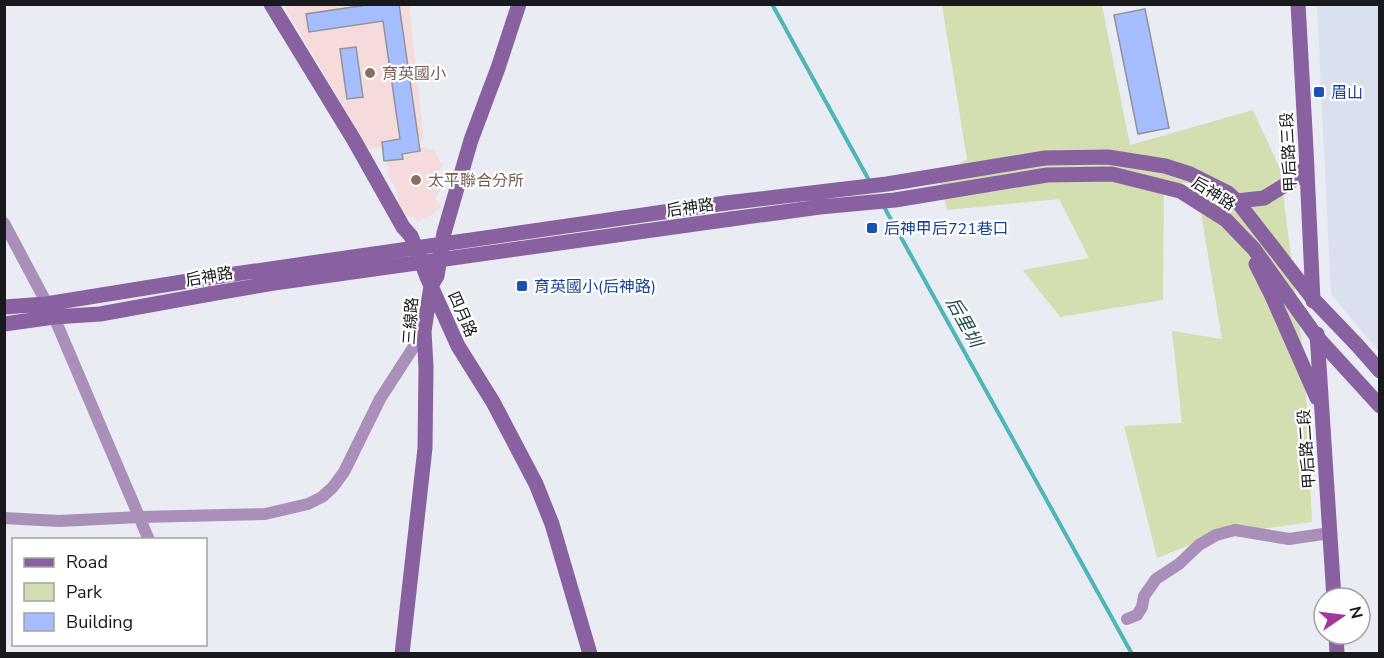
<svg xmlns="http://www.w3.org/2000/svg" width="1384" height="658" font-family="'Nunito Sans','Noto Sans TC',sans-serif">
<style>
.built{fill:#dae0ee}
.education{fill:#f6dbdd}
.green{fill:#d3deb1}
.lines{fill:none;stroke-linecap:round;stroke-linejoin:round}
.stream{stroke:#4eb6b6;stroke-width:4}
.building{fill:#a6beff;stroke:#909399;stroke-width:1.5}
.street{stroke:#aa8fba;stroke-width:12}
.secondary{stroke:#8960a0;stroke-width:15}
.secondary-bridge{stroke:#8960a0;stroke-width:15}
.education-dot{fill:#8d6e63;stroke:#fff;stroke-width:2}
.transit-dot{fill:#1a4fb4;stroke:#fff;stroke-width:2}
.labels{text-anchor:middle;stroke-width:4.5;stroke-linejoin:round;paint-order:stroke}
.education-label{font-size:16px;fill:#785e54;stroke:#fff;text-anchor:start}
.transit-label{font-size:16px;fill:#164399;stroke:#fff;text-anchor:start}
.street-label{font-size:16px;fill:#18191c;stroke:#fff}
.water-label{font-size:18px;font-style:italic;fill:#204e4e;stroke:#fff}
</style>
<rect width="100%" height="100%" fill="#e9ecf3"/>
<path class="built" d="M1317 5H1379V352L1331 294Z"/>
<path class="education" d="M303 4 409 5 424 140 368 149 285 7Z
M420 147 434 150 442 165 438 172 443 185 435 199 441 207 430 216 418 221 413 216 404 215 400 206 396 188 387 175 390 170 386 161 403 148 411 154Z"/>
<path class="green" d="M942 5H1102L1130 145 1253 110 1280 169 1305 369 1312 522 1216 535 1157 558 1124 426 1182 423 1172 331 1222 339 1196 183H1164L1163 300 1060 317 1023 270 1089 258 1059 199 947 210 939 177 967 159Z"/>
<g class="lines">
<path class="stream" d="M772 4 870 182
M883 205 1132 654"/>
</g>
<path class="building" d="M373 4H399L420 151 402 154 403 159 384 161 382 142 400 139 383 21 309 32 306 14Z
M1145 9 1169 128 1138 134 1114 15Z
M356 47 363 97 347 99 340 49Z"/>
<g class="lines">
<path class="street" d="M4 223 54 317 149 540
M4 518 59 521 140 517 265 514 308 504 322 497 333 487 344 472 380 399 424 331
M1127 619 1137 615 1142 607 1144 596 1156 579 1179 564 1199 545 1216 535 1235 530 1289 539 1330 533"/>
<path class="secondary" d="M271 4 354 140 403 227 411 236 427 277 458 346 493 402 536 484 552 524 590 654
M1298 4 1306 149 1313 301
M1237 201 1264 198 1295 179 1307 166
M726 203 887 184 1045 158 1108 157 1165 166 1190 174 1228 193 1237 201 1313 299 1358 346 1380 371
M731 219 820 207 895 200 1047 175 1112 174 1180 191 1226 220 1254 249 1317 337 1380 406
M1256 264 1272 296 1317 398
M4 307 46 304 207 278
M4 324 54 317 100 314 210 294
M1317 334 1334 598
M1336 634 1337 654
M402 654 425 448 426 367 424 331 431 286 437 276 444 233 471 140 498 68 519 4"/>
<path class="secondary-bridge" d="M207 278 726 203
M210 294 274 283 731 219"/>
</g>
<g class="education-dot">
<circle cx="370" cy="73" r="6"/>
<circle cx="416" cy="180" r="6"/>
</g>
<g class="transit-dot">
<rect x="1313" y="86" width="12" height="12" rx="3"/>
<rect x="866" y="222" width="12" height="12" rx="3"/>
<rect x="516" y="280" width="12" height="12" rx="3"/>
</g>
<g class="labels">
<g class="education-label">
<text x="382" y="79">育英國小</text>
<text x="428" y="186">太平聯合分所</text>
</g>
<g class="transit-label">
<text x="1331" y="98">眉山</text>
<text x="884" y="234">后神甲后721巷口</text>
<text x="534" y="292">育英國小(后神路)</text>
</g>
<g class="street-label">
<text transform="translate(1288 152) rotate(-93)" y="6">甲后路三段</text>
<text transform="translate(1214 193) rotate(32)" y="6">后神路</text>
<text transform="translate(690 207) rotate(-8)" y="6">后神路</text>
<text transform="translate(209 276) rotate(-10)" y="6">后神路</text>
<text transform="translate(463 314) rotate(66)" y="6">四月路</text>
<text transform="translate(410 321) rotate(-86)" y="6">三線路</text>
<text transform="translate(1306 449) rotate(-94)" y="6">甲后路二段</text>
</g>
<g class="water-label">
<text transform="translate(964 322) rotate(61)" y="6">后里圳</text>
</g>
</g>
<rect width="1384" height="658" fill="none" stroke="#18191c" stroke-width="12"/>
<rect x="12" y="538" width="195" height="108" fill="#ffffff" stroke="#a3a3a4" stroke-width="1.5"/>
<rect x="24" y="558" width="30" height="9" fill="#8960a0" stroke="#a3a3a4" stroke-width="1.5"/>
<text x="66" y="568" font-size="18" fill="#18191c">Road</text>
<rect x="24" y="583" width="30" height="18" fill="#d3deb1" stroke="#a3a3a4" stroke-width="1.5"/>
<text x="66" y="598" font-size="18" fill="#18191c">Park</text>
<rect x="24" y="613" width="30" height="18" fill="#a6beff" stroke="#a3a3a4" stroke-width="1.5"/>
<text x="66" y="628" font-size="18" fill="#18191c">Building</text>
<g transform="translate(1342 616) rotate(76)"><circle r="28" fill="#ffffff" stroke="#a3a3a4" stroke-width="1.5"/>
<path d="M0-4.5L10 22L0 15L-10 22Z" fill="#9f399e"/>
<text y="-9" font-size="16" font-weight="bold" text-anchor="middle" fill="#18191c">N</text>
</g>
</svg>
